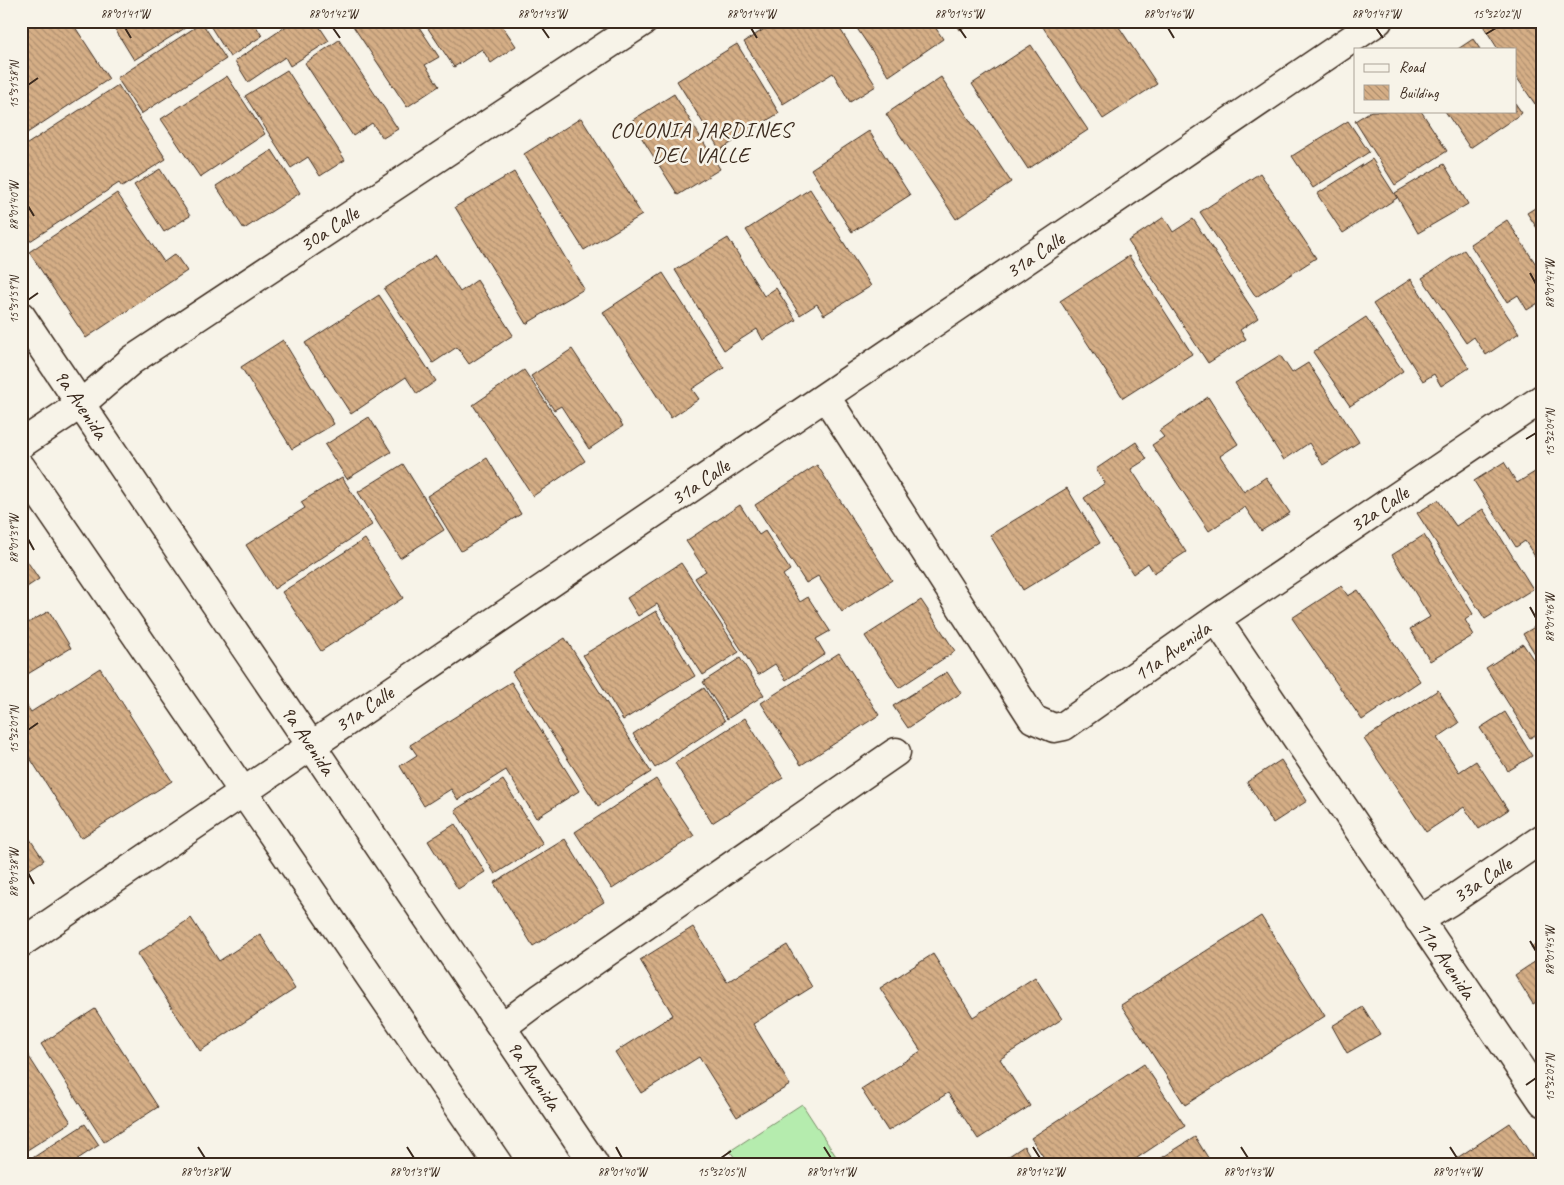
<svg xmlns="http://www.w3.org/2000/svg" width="1564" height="1185" font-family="Caveat,sans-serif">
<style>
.pitch{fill:#b5ecae;stroke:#788b66}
.building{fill:url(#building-back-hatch);stroke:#3b2a1e}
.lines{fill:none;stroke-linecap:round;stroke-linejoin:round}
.minor-casing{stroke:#3b2a1e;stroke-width:31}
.minor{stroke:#f7f3e8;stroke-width:28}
.ticks{fill:none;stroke:#3b2a1e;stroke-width:2}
.labels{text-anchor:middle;stroke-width:5;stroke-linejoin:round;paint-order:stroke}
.street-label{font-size:21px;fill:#3b2a1e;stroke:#f7f3e8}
.neighbourhood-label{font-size:22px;letter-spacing:1px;fill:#3b2a1e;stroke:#f7f3e8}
.neatline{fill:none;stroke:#3b2a1e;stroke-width:2}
.ticks-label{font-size:12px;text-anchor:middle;fill:#3b2a1e}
</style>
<defs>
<pattern id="building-back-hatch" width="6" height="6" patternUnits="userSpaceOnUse" patternTransform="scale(1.25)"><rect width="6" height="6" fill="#d5ae86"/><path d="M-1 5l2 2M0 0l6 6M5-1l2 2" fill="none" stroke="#ae8e6d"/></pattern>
</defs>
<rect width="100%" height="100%" fill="#f7f3e8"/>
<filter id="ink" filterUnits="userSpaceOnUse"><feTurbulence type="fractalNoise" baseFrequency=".02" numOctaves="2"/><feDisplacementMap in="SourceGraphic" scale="10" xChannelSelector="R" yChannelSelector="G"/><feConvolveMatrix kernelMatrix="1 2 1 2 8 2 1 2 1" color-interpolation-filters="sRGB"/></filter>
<g filter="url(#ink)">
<path class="pitch" d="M802 1104 841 1164H739L730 1151Z"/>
<path class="building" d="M21 21H71L109 79 21 137Z
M110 21H181L185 28 134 60Z
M207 21H253L262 36 230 57Z
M294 21H326L319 26 329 41 290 66 285 57 248 82 235 61Z
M360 21H415L439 57 425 65 439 86 407 107 353 26Z
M423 21H499L516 46 491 63 482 49 454 67Z
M777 21H835L876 86 850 102 833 73 783 104 744 42Z
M852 21H931L943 39 889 76Z
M955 21H973L960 30Z
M1039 21H1115L1157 84 1103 119Z
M1486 21H1543V99L1535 104 1515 75V49H1498L1482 24Z
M202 23 226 59 141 114 117 78Z
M1473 39 1480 49H1458Z
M339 40 398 129 383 138 372 123 353 136 305 63Z
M737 44 779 113 720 150 677 81Z
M1031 45 1088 130 1028 169 972 84Z
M287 70 345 160 320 176 308 157 291 168 245 96Z
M227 76 265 134 200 177 161 119Z
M941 77 1011 182 956 219 886 114Z
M118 85 166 159 122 187 119 183 24 245 21 241V148Z
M674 94 720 169 678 195 631 121Z
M1515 103 1522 113 1470 148 1445 111H1515Z
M1371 111H1421L1447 151 1395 185 1355 121Z
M581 118 642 215 584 250 524 154Z
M1348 121 1369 152 1313 188 1292 156Z
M869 131 910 195 852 232 811 169Z
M272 150 300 193 244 229 216 186Z
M1372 159 1397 198 1343 233 1317 194Z
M1444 164 1468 204 1418 233 1395 193Z
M160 169 190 216 164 232 134 185Z
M514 172 584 289 526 324 455 207Z
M1260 173 1316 258 1256 297 1200 212Z
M810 189 871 286 824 315 817 304 800 315 746 230Z
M117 193 164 262 175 254 187 271 86 338 29 252Z
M1543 203V237L1527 213Z
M1164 217 1173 232 1193 219 1258 318 1240 330 1246 339 1208 363 1128 241Z
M1507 220 1543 275V300L1527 310 1518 295 1507 302 1470 244Z
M728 238 764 296 776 288 796 320 763 340 757 329 724 350 675 270Z
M1464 250 1519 333 1486 355 1474 337 1466 343 1422 278Z
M436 255 460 292 477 280 513 335 469 364 457 347 433 363 384 289Z
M1129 256 1192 354 1123 398 1060 301Z
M663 273 724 368 692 389 699 399 671 418 603 312Z
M1411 279 1469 368 1441 386 1434 374 1423 381 1373 304Z
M379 295 436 381 417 394 406 377 351 414 305 343Z
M1366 317 1403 371 1350 406 1313 352Z
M283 340 334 424 292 449 241 367Z
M572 349 623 426 589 449 561 406 554 410 531 376Z
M1280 355 1292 373 1308 363 1359 442 1323 465 1309 443 1284 460 1235 383Z
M524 370 585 461 533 496 473 405Z
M1208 397 1238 444 1220 456 1244 492 1266 477 1290 513 1261 531 1245 507 1209 531 1152 445 1164 437 1159 431Z
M369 417 391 452 347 479 325 445Z
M1136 442 1147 459 1131 469 1186 552 1154 573 1148 563 1133 574 1084 498 1105 483 1096 469Z
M487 458 521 514 461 551 427 496Z
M1504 462 1517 483 1543 467V569L1525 541 1516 547 1474 481Z
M403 464 444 530 400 558 358 492Z
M817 465 892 580 842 612 818 576 806 583 755 505Z
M342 477 372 525 274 589 246 545 305 508 301 502Z
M1067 488 1100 543 1023 590 990 535Z
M1438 500 1456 526 1483 509 1533 589 1485 619 1417 513Z
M740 505 759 535 765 531 790 570 783 575 800 602 808 597 830 631 816 639 825 654 786 680 775 664 758 675 695 578 706 571 686 541Z
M1424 535 1473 614 1465 620 1474 635 1430 661 1410 629 1430 617 1392 555Z
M365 539 403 598 321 651 282 592Z
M21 552 39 579 21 591Z
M681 563 739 652 703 675 657 604 638 616 627 598Z
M1341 586 1348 596 1358 590 1420 681 1362 720 1292 618Z
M921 600 955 651 899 688 865 636Z
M49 611 71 648 21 678V627Z
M656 611 695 676 623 720 583 655Z
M1543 622V667L1523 634Z
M565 638 651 772 598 806 512 672Z
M1523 644 1543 674V730L1530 738 1486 668Z
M839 653 879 715 801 765 761 703Z
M740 658 764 695 727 719 703 682Z
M100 668 172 781 81 838 21 744V697L31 712Z
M947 672 961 693 908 728 893 706Z
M511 682 579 791 536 818 506 770 458 800 451 789 424 806 400 766 417 755 410 745Z
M704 688 725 721 655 768 633 734Z
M1438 690 1459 723 1437 738 1459 772 1476 761 1508 810 1479 829 1464 807 1426 832 1364 739Z
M1505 712 1532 756 1508 771 1480 728Z
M745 718 783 778 712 823 675 763Z
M1281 760 1307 801 1273 823 1247 782Z
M656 779 694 836 612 889 575 832Z
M503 780 543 844 495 874 455 810Z
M455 824 485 872 458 889 428 841Z
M21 826 44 860 21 875Z
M565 839 604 902 533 946 494 883Z
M1261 916 1325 1016 1185 1105 1121 1005Z
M191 918 219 961 260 934 295 989 200 1051 137 954Z
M693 927 727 982 787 945 812 987 753 1024 790 1085 737 1117 699 1057 641 1093 615 1052 673 1015 640 960Z
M1543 939V998L1533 1004 1515 975 1539 959 1531 947Z
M933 954 973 1017 1035 977 1062 1019 1000 1059 1030 1106 978 1139 948 1093 888 1131 861 1089 921 1051 880 988Z
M1363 1007 1380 1034 1347 1053 1332 1026Z
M95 1009 158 1107 104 1142 41 1044Z
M24 1049 71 1122 21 1154V1051Z
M1144 1064 1185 1126 1128 1164H1048L1031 1138Z
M1510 1123 1537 1164H1448Z
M85 1124 99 1145 70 1164H34L31 1159Z
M1195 1137 1212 1164H1163L1160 1159Z
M1024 1146 1035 1164H997Z"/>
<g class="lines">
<defs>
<path id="minor" d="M21 316 594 1164
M826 397 1033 719 1054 728 1064 726 1216 619 1543 398
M21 444 81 404 132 360 644 21
M21 467 498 1164
M1216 619 1543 1102
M1419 920 1449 902 1543 838
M21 943 1378 21
M502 1027 542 997 896 752"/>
</defs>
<use href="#minor" class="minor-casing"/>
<use href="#minor" class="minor"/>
</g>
</g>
<path class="ticks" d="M125 28 131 38M333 28 340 38M542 28 549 38M751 28 757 38M959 28 966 38M1168 28 1174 38M1376 28 1383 38M1486 34 1496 28M28 85 38 78M28 206 34 216M1530 273 1536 284M28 300 38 293M1526 439 1536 433M28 539 34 550M1530 607 1536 618M28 730 38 723M28 873 34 884M1530 941 1536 951M1526 1085 1536 1078M198 1147 205 1158M407 1147 414 1158M616 1147 622 1158M824 1147 831 1158M1033 1147 1040 1158M1241 1147 1248 1158M1450 1147 1457 1158M721 1158 731 1151"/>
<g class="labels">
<g class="street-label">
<text transform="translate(329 229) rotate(-33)" y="7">30a Calle</text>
<text transform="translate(1035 255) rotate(-34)" y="7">31a Calle</text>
<text transform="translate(81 404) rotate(56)" y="7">9a Avenida</text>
<text transform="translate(700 482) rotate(-34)" y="7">31a Calle</text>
<text transform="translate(1379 509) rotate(-34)" y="7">32a Calle</text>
<text transform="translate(1172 651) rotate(-35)" y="7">11a Avenida</text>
<text transform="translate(364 709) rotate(-34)" y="7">31a Calle</text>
<text transform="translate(308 740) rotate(56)" y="7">9a Avenida</text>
<text transform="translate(1482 880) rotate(-34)" y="7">33a Calle</text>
<text transform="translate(1446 960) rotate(56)" y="7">11a Avenida</text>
<text transform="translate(534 1075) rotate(56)" y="7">9a Avenida</text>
</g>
<g class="neighbourhood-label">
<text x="701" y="137">COLONIA JARDINES<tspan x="701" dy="25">DEL VALLE</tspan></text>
</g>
</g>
<rect width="1564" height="1185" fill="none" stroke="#f7f3e8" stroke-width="55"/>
<rect x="1354" y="48" width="162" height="65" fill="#f7f3e8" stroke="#aca397"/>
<rect x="1364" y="64" width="25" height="8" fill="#f7f3e8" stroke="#aca397"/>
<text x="1399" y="72" font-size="15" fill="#3b2a1e">Road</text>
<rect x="1364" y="85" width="25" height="15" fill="url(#building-back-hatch)" stroke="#aca397"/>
<text x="1399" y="98" font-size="15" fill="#3b2a1e">Building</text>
<rect x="28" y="28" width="1508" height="1130" class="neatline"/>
<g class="ticks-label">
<text x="125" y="18">88°01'41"W</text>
<text x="333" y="18">88°01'42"W</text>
<text x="542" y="18">88°01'43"W</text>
<text x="751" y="18">88°01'44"W</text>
<text x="959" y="18">88°01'45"W</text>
<text x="1168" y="18">88°01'46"W</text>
<text x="1376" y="18">88°01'47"W</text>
<text x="1496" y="18">15°32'02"N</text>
<text transform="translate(14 85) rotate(-90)" y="4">15°31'58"N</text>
<text transform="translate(14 206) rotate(-90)" y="4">88°01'40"W</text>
<text transform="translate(1550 284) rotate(-90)" y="4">88°01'47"W</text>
<text transform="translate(14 300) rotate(-90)" y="4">15°31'59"N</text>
<text transform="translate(1550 433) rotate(-90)" y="4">15°32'04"N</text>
<text transform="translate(14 539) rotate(-90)" y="4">88°01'39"W</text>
<text transform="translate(1550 618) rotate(-90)" y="4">88°01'46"W</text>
<text transform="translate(14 730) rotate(-90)" y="4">15°32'01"N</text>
<text transform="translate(14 873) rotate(-90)" y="4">88°01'38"W</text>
<text transform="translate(1550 951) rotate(-90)" y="4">88°01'45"W</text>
<text transform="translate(1550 1078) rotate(-90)" y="4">15°32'07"N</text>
<text x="205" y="1176">88°01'38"W</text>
<text x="414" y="1176">88°01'39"W</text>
<text x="622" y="1176">88°01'40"W</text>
<text x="721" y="1176">15°32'05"N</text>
<text x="831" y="1176">88°01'41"W</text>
<text x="1040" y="1176">88°01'42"W</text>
<text x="1248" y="1176">88°01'43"W</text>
<text x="1457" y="1176">88°01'44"W</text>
</g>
</svg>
